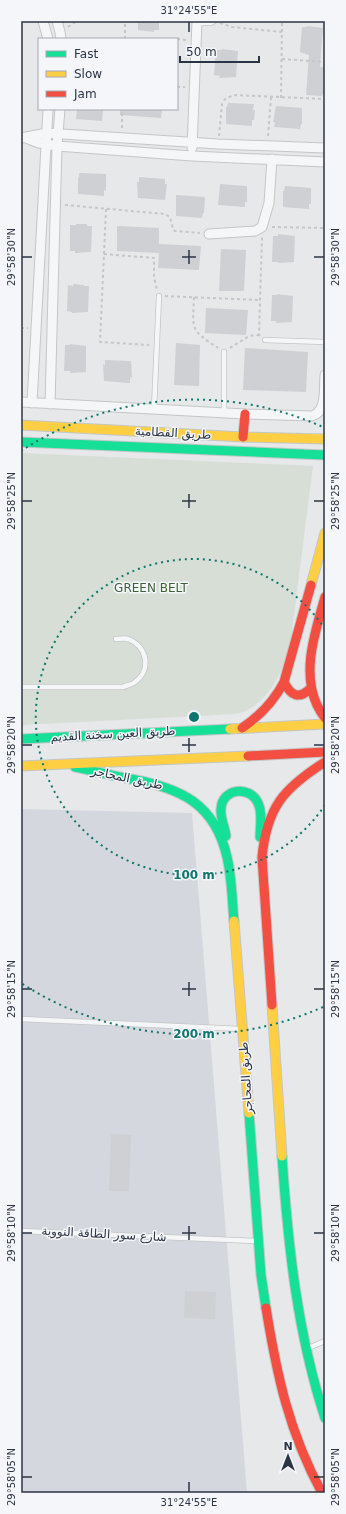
<svg xmlns="http://www.w3.org/2000/svg" width="346" height="1514" font-family="'DejaVu Sans','Noto Sans Arabic',sans-serif">
<style>
.built{fill:#d4d7dd}
.green{fill:#d6ded6}
.building{fill:#ced0d3}
.lines{fill:none;stroke-linecap:round;stroke-linejoin:round}
.lane-casing{stroke:#c4c6c8;stroke-width:6}
.street-casing{stroke:#c4c6c8;stroke-width:11}
.fast-casing{stroke:#c4c6c8;stroke-width:11}
.slow-casing{stroke:#c4c6c8;stroke-width:11}
.jam-casing{stroke:#c4c6c8;stroke-width:11}
.path{stroke:#c5c6ca;stroke-width:2;stroke-dasharray:3 3;stroke-linecap:butt}
.lane{stroke:#f5f6f7;stroke-width:4.5}
.street{stroke:#f5f6f7;stroke-width:9}
.fast{stroke:#16e098;stroke-width:9}
.slow{stroke:#ffcf43;stroke-width:9}
.jam{stroke:#f24e42;stroke-width:9}
.ticks{fill:none;stroke:#2b3445;stroke-width:1.5}
.ring{fill:none;stroke:#0f766e;stroke-width:2;stroke-dasharray:2 4}
.labels{text-anchor:middle;stroke-width:3;stroke-linejoin:round;paint-order:stroke}
.street-label{font-size:12px;fill:#2b3445;stroke:#f4f6f9}
.park-label{font-size:12px;fill:#3f6138;stroke:#f4f6f9}
.centre{fill:#0f766e;stroke:#f4f6f9;stroke-width:2}
.ring-label{font-size:12px;text-anchor:middle;font-weight:bold;fill:#0f766e;stroke:#f4f6f9;stroke-width:3;stroke-linejoin:round;paint-order:stroke}
.neatline{fill:none;stroke:#2b3445;stroke-width:1.5}
.ticks-label{font-size:10px;text-anchor:middle;fill:#2b3445}
</style>
<rect width="100%" height="100%" fill="#e6e8ea"/>
<path class="built" d="M21 809 192 813 247 1493H21Z"/>
<path class="green" d="M21 453 313 466 289 654C279 676 268 702 243 712 236 715 226 714 218 715L21 725Z"/>
<path class="building" d="M138 21H159V30H154V32L138 30Z
M307 26 323 28 320 67H325V95L322 94V96L306 95 309 55 300 52 302 27H307Z
M222 49 238 51 236 77 219 78 220 76 214 75 216 50H222Z
M228 103 254 104 253 110H255L254 120H252V126L226 124V107H227Z
M276 106 302 108V124H301L300 129 274 127 275 122H273Z
M77 109H103L102 121 76 119Z
M120 109H162L161 118 120 115Z
M79 173 106 174V191L104 190V196L78 194V177L79 178Z
M139 177 165 179V184H167L165 200 138 198 137 182H139Z
M220 184 247 186V202H245V207L218 205Z
M285 186 311 188V204H309V209L283 207V191H284Z
M176 195 205 197 204 213H203L202 218 176 216Z
M76 224H87V226H92L91 252 75 253V251H70V225H76Z
M117 226 159 228V244L201 246 199 270 158 268 159 253 117 251Z
M278 234 295 236 294 262 278 263V262H272L273 236H278Z
M221 249 246 250 244 291H219Z
M73 284 84 285V286H89L88 312 72 313V312L67 311 68 285 73 286Z
M277 294 293 296 292 322 276 323V321H271L272 295H277Z
M206 308 248 310 246 335 205 333Z
M176 343 200 345 199 386 174 385Z
M70 344 86 346V372L70 373V371H64L65 345H70Z
M245 348 308 352 306 392 243 390Z
M105 360 131 361 132 378 130 377V383L104 381 103 364 105 365Z
M111 1134 131 1135 129 1191H109Z
M185 1291 216 1292 215 1319 184 1318Z"/>
<g class="lines">
<defs>
<path id="lane" d="M197 23H211L214 21
M265 340 325 342
M154 409 159 296
M224 413V352
M21 687H123C127 685 132 685 135 682 152 670 147 646 128 639 125 638 120 639 116 639
M21 1019 241 1029
M21 1231 257 1241
M306 1349 325 1341"/>
<path id="street" d="M43 21 48 39
M57 21 60 32 61 39
M21 138 47 133 218 144 325 148
M26 138 39 143 57 146 192 156 325 162
M192 148 197 21
M209 234 255 231 262 227 269 203 272 159
M21 402 245 414 312 416C327 412 324 388 325 375
M32 403 48 109
M50 404 57 146 60 109"/>
<path id="fast" d="M21 442 325 455
M21 739 230 729
M75 767C94 771 113 776 131 779 181 788 215 804 227 857 232 878 232 900 234 921
M226 836C225 827 220 818 221 809 222 788 250 785 258 803 263 813 260 826 260 837
M249 1113 261 1275 266 1308
M282 1156C288 1245 297 1332 325 1418"/>
<path id="slow" d="M21 425 243 437 325 439
M311 585 325 533
M230 729 325 724
M21 766 248 756
M234 921 249 1113
M272 1005 282 1156"/>
<path id="jam" d="M243 437 245 414
M325 597C316 630 301 671 317 705 319 709 322 714 325 718
M284 682C291 696 299 700 311 688
M242 728C260 716 274 701 284 682L311 585
M248 756 325 752
M272 1005 262 857C267 807 284 788 325 762
M266 1308C277 1376 289 1432 322 1493"/>
</defs>
<use href="#lane" class="lane-casing"/>
<use href="#street" class="street-casing"/>
<use href="#fast" class="fast-casing"/>
<use href="#slow" class="slow-casing"/>
<use href="#jam" class="jam-casing"/>
<path class="path" d="M220 23 232 27 282 32
M68 27 77 21
M125 39V21
M177 39 187 40
M282 59 325 62
M177 87H185
M281 98 282 21
M122 128V109
M219 136 222 104 224 100 233 95 325 99
M268 136 271 97
M65 205 165 214 170 217 173 229 175 231 200 233
M106 209 100 342 149 345
M272 227 325 228
M104 254 154 258V277L157 290
M165 296 260 300
M194 297C193 330 189 329 218 348
M21 328H28
M260 336 259 335 262 237
M230 348 249 336 259 335"/>
<use href="#lane" class="lane"/>
<use href="#street" class="street"/>
<use href="#fast" class="fast"/>
<use href="#slow" class="slow"/>
<use href="#jam" class="jam"/>
</g>
<path class="ticks" d="M189 22V32M189 250V264M22 257H32M182 257H196M314 257H324M189 494V508M22 501H32M182 501H196M314 501H324M189 738V752M22 745H32M182 745H196M314 745H324M189 982V996M22 989H32M182 989H196M314 989H324M189 1226V1240M22 1233H32M182 1233H196M314 1233H324M22 1477H32M314 1477H324M189 1482V1492"/>
<g class="ring">
<path d="M325 805A158 158 0 1 1 325 629"/>
<path d="M323 1007A317 317 0 0 1 21 983M21 451A317 317 0 0 1 323 427"/>
</g>
<g class="labels">
<g class="street-label">
<text transform="translate(173 433) rotate(3)" y="4">طريق القطامية</text>
<text transform="translate(113 734) rotate(-3)" y="4">طريق العين سخنة القديم</text>
<text transform="translate(127 778) rotate(12)" y="4">طريق المحاجر</text>
<text transform="translate(246 1078) rotate(-94)" y="4">طريق المحاجر</text>
<text transform="translate(104 1234) rotate(3)" y="4">شارع سور الطاقة النووية</text>
</g>
<g class="park-label">
<text x="151" y="592">GREEN BELT</text>
</g>
</g>
<circle cx="194" cy="717" r="6" class="centre"/>
<g class="ring-label">
<text x="194" y="879">100 m</text>
<text x="194" y="1038">200 m</text>
</g>
<rect width="346" height="1514" fill="none" stroke="#f4f6f9" stroke-width="44"/>
<rect x="38" y="38" width="140" height="72" fill="#f4f6f9" stroke="#a4a8b1"/>
<rect x="46" y="51" width="20" height="6" fill="#16e098" stroke="#a4a8b1"/>
<text x="74" y="58" font-size="12" fill="#2b3445">Fast</text>
<rect x="46" y="71" width="20" height="6" fill="#ffcf43" stroke="#a4a8b1"/>
<text x="74" y="78" font-size="12" fill="#2b3445">Slow</text>
<rect x="46" y="91" width="20" height="6" fill="#f24e42" stroke="#a4a8b1"/>
<text x="74" y="98" font-size="12" fill="#2b3445">Jam</text>
<g transform="translate(288 1456)" stroke="#f4f6f9" stroke-width="3" paint-order="stroke">
<path d="M0-3L7 15L0 10L-7 15Z" fill="#2b3445"/>
<text y="-6" font-size="11" font-weight="bold" text-anchor="middle" fill="#2b3445">N</text>
</g>
<path d="M180 56v6h79v-6" fill="none" stroke="#2b3445" stroke-width="2"/>
<text x="186" y="56" font-size="12" fill="#2b3445" stroke="#f4f6f9" stroke-width="3" paint-order="stroke">50 m</text>
<rect x="22" y="22" width="302" height="1470" class="neatline"/>
<g class="ticks-label">
<text x="189" y="14">31°24'55"E</text>
<text transform="translate(11 257) rotate(-90)" y="4">29°58'30"N</text>
<text transform="translate(335 257) rotate(-90)" y="4">29°58'30"N</text>
<text transform="translate(11 501) rotate(-90)" y="4">29°58'25"N</text>
<text transform="translate(335 501) rotate(-90)" y="4">29°58'25"N</text>
<text transform="translate(11 745) rotate(-90)" y="4">29°58'20"N</text>
<text transform="translate(335 745) rotate(-90)" y="4">29°58'20"N</text>
<text transform="translate(11 989) rotate(-90)" y="4">29°58'15"N</text>
<text transform="translate(335 989) rotate(-90)" y="4">29°58'15"N</text>
<text transform="translate(11 1233) rotate(-90)" y="4">29°58'10"N</text>
<text transform="translate(335 1233) rotate(-90)" y="4">29°58'10"N</text>
<text transform="translate(11 1477) rotate(-90)" y="4">29°58'05"N</text>
<text transform="translate(335 1477) rotate(-90)" y="4">29°58'05"N</text>
<text x="189" y="1506">31°24'55"E</text>
</g>
</svg>
